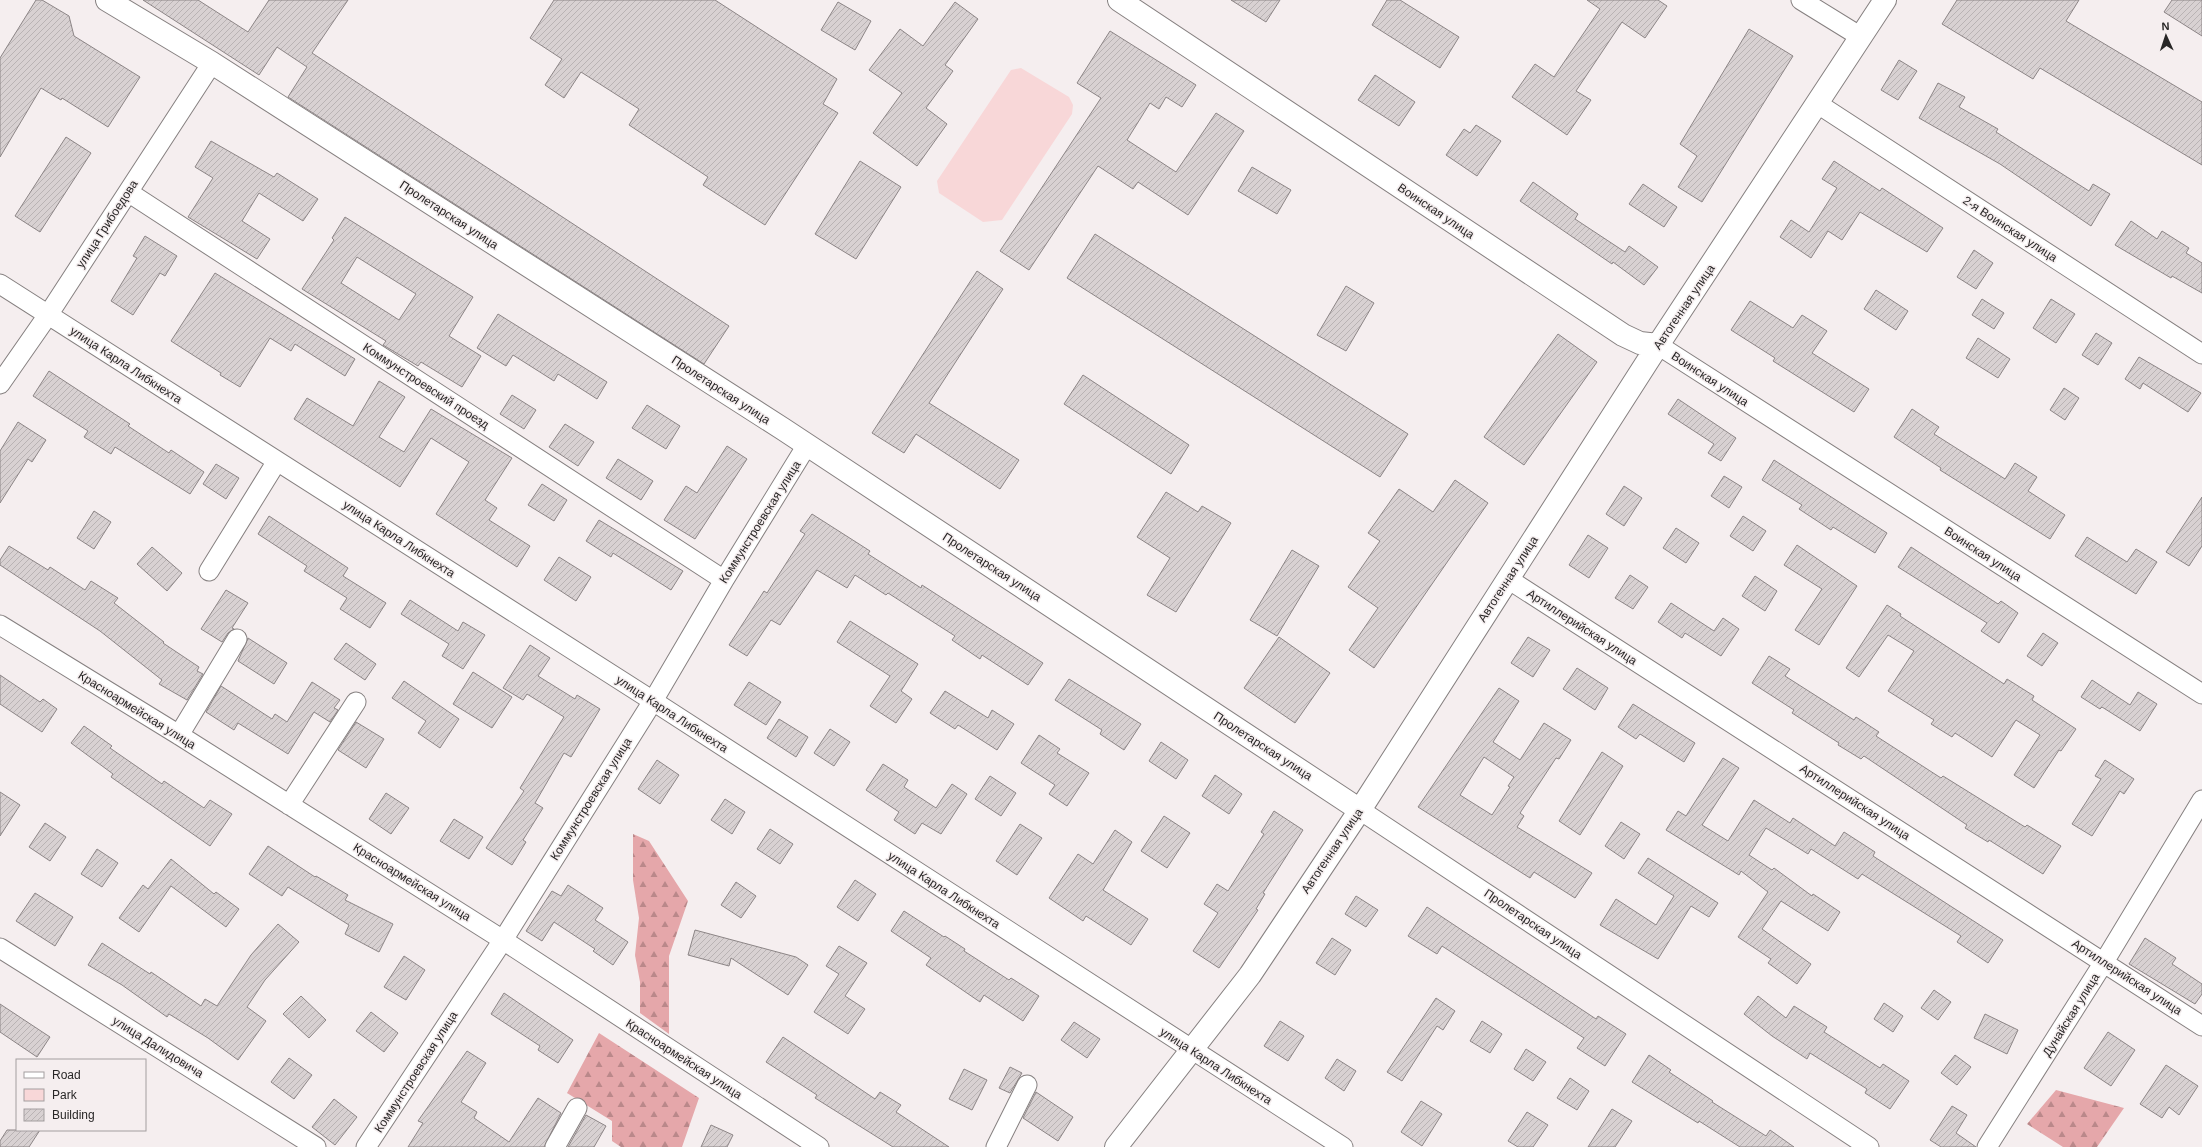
<svg xmlns="http://www.w3.org/2000/svg" width="2202" height="1147" font-family="Arial,sans-serif">
<style>
.green{fill:#f8d7d8}
.forest{fill:url(#forest-firs)}
.building{fill:url(#building-hatch);stroke:#8c8586;fill-rule:evenodd}
.lines{fill:none;stroke-linecap:round;stroke-linejoin:round}
.minor-casing{stroke:#868080;stroke-width:21}
.tertiary-casing{stroke:#868080;stroke-width:24}
.minor{stroke:#fff;stroke-width:19}
.tertiary{stroke:#fff;stroke-width:22}
.labels{text-anchor:middle;stroke-width:3;stroke-linejoin:round;paint-order:stroke}
.street-label{font-size:12px;fill:#282626;stroke:#f5eeef}
</style>
<defs>
<pattern id="forest-firs" width="22" height="20" patternUnits="userSpaceOnUse"><rect width="22" height="20" fill="#e5a7aa"/><path d="M5 1l3.5 6h-7zM16 11l3.5 6h-7z" fill="#ba888a"/></pattern>
<pattern id="building-hatch" width="6" height="6" patternUnits="userSpaceOnUse"><rect width="6" height="6" fill="#d8d1d2"/><path d="M-1 1l2-2M0 6l6-6M5 7l2-2" fill="none" stroke="#b9b3b4"/></pattern>
</defs>
<rect width="100%" height="100%" fill="#f5eeef"/>
<path class="green" d="M1021 68 1069 97 1073 105 1072 114 1002 220 983 222 939 193 937 181 1011 70Z"/>
<path class="forest" d="M633 834 649 841 688 901 669 956V1034L640 1013V982L635 955 639 918 633 880Z
M599 1033 699 1098 682 1147H621L612 1141V1121L567 1093Z
M2056 1090 2124 1108 2097 1147H2063L2027 1124Z"/>
<path class="building" d="M36 0H42L69 16 74 36 140 77 108 127 62 98 61 100 41 88 0 157V58Z
M143 0H198L248 32 269 0H348L312 53 729 326 704 364 288 97 307 67 277 47 259 75Z
M554 0H715L837 79 823 104 838 113 765 225 703 185 708 177 629 125 639 109 581 72 564 98 545 85 562 59 530 38Z
M1231 0H1280L1266 22Z
M1387 0H1400L1459 37 1440 68 1372 25Z
M1587 0H1658L1667 6 1645 38 1622 22 1576 91 1591 100 1567 135 1512 97 1535 64 1554 77 1600 9Z
M1957 0H2079L2066 21 2202 102V165L2040 68 2033 79 1942 24Z
M2172 0H2202V36L2164 12Z
M838 2 871 21 855 50 821 30Z
M955 2 978 19 945 65 953 71 926 108 947 124 917 166 873 133 902 93 869 70 900 29 923 46Z
M1749 29 1793 56 1702 202 1678 187 1697 156 1680 144Z
M1110 31 1196 85 1182 107 1166 97 1159 109 1150 103 1127 140 1176 172 1216 113 1244 131 1188 215 1138 182 1133 189 1098 166 1029 270 1000 251 1101 98 1077 83Z
M1899 60 1917 71 1898 100 1881 90Z
M1375 75 1415 102 1399 126 1358 100Z
M1938 83 1965 97 1959 107 1998 129 1996 132 2089 191 2093 184 2110 194 2091 226 2000 164 1919 118Z
M1476 125 1501 141 1477 176 1446 155 1464 129 1470 133Z
M66 137 91 153 40 232 15 216Z
M211 141 274 177 277 173 318 199 303 221 259 193 242 221 270 239 257 259 188 217 213 178 195 167Z
M860 161 901 187 856 259 815 234Z
M1834 161 1880 191 1882 188 1943 228 1927 252 1860 212 1842 240 1828 231 1811 258 1780 237 1791 220 1809 232 1837 188 1822 179Z
M1252 167 1291 190 1277 214 1238 191Z
M1533 182 1578 214 1575 219 1625 252 1629 246 1658 267 1644 285 1613 262 1612 264 1520 201Z
M1643 184 1677 207 1664 227 1629 204Z
M345 217 473 297 449 336 481 356 462 387 421 362 418 366 383 345 386 341 302 289 334 240 332 238ZM357 257 416 294 399 320 341 283Z
M2131 221 2157 239 2162 231 2189 248 2186 253 2202 263V293L2172 276 2171 278 2115 245Z
M1095 234 1408 434 1380 477 1067 278Z
M145 236 177 256 165 276 160 273 133 315 111 301 137 258 133 256Z
M1974 250 1993 263 1976 289 1957 277Z
M977 271 1003 289 929 403 1019 460 1000 489 916 434 904 453 872 433Z
M215 273 355 359 345 376 295 344 291 351 270 338 240 387 220 375 221 373 171 341Z
M1346 286 1374 303 1346 351 1317 335Z
M1876 290 1908 311 1896 330 1864 309Z
M1982 299 2004 313 1994 329 1972 315Z
M2051 299 2075 314 2056 343 2033 328Z
M1750 301 1793 328 1802 315 1827 331 1812 353 1869 389 1854 412 1773 361 1775 358 1731 330Z
M498 314 607 382 597 399 558 374 554 381 513 355 506 366 477 348Z
M2096 333 2112 343 2098 365 2082 355Z
M1558 334 1597 362 1524 465 1484 437Z
M1978 338 2010 359 1998 378 1966 358Z
M2139 357 2201 393 2188 412 2143 383 2140 389 2125 379Z
M49 371 130 424 128 426 169 453 171 450 204 472 190 494 115 447 111 454 84 437 88 431 33 396Z
M1083 375 1189 445 1171 474 1064 404Z
M379 381 405 397 379 437 404 452 431 409 512 458 485 500 497 508 489 520 530 546 517 567 436 514 469 462 431 438 400 487 294 419 307 398 353 426Z
M2064 388 2079 398 2065 420 2050 410Z
M512 395 536 410 524 429 500 414Z
M1678 399 1736 438 1721 461 1708 453 1714 444 1668 414Z
M647 405 680 426 666 449 632 428Z
M1912 409 1939 427 1934 434 2005 479 2015 463 2037 477 2028 491 2065 515 2050 539 1940 470 1941 468 1894 437Z
M18 422 46 440 32 462 28 459 0 503V451Z
M565 424 594 442 578 466 549 447Z
M727 446 747 459 695 539 664 520 686 486 697 493Z
M618 459 653 481 641 500 606 478Z
M1774 460 1887 533 1875 553 1833 527 1831 530 1799 509 1802 505 1762 480Z
M216 464 239 478 226 499 203 484Z
M1724 476 1742 487 1729 508 1711 496Z
M1455 480 1488 503 1374 668 1349 650 1378 608 1348 587 1380 541 1368 533 1399 489 1433 512Z
M542 484 567 500 554 521 528 505Z
M1624 486 1642 498 1624 526 1606 514Z
M1166 492 1198 512 1202 506 1231 523 1176 612 1147 595 1170 558 1137 537Z
M2202 497V546L2189 566 2166 552Z
M94 511 111 522 94 549 77 538Z
M812 514 870 551 868 554 921 588 922 585 1043 663 1028 685 982 655 980 659 952 640 955 636 888 593 886 595 855 575 847 588 817 570 780 625 771 620 747 656 729 645 764 591 767 593 805 534 800 531Z
M269 516 348 568 343 576 386 603 370 628 340 609 347 598 304 571 307 566 258 534Z
M1743 516 1766 531 1753 551 1730 536Z
M599 520 683 571 671 590 613 553 611 557 586 541Z
M1676 528 1699 543 1686 563 1663 548Z
M1588 535 1608 548 1589 578 1569 565Z
M2087 537 2127 562 2136 549 2157 562 2136 594 2075 556Z
M1797 545 1857 586 1819 645 1795 630 1822 589 1784 565Z
M9 546 48 570 50 567 85 590 91 581 118 598 114 603 164 642 163 643 199 667 197 671 203 674 187 700 159 684 162 680 100 631 0 565V560Z
M152 547 182 573 167 591 137 564Z
M1911 547 1998 604 2001 601 2018 613 1999 643 1981 631 1987 623 1898 567Z
M1292 550 1319 566 1277 636 1250 620Z
M559 557 591 577 576 601 544 580Z
M1630 575 1648 587 1633 609 1615 598Z
M1755 576 1777 591 1765 611 1742 596Z
M226 590 248 603 232 628 234 629 228 633 222 642 201 629Z
M410 600 458 631 463 622 485 635 463 669 442 656 449 644 401 614Z
M1671 603 1714 631 1723 618 1739 629 1721 656 1685 633 1682 638 1658 622Z
M1887 605 1901 614 1900 616 2004 684 2007 679 2034 696 2032 700 2076 729 2061 751 2059 750 2034 788 2014 775 2040 735 2016 720 1992 757 1955 733 1952 737 1931 724 1934 720 1888 691 1914 651 1888 635 1859 677 1846 668Z
M850 621 918 664 901 691 912 699 896 723 870 706 890 676 837 642Z
M2043 633 2058 643 2042 666 2027 656Z
M1279 637 1330 673 1295 723 1244 688Z
M1528 637 1550 650 1533 677 1511 663Z
M248 638 287 663 274 684 238 661Z
M346 643 376 664 365 680 334 659Z
M530 645 550 658 538 676 575 699 577 695 600 709 571 757 564 753 535 803 543 808 523 840 526 842 512 865 486 848 524 791 520 788 564 717 527 694 523 700 503 688Z
M1769 656 1790 669 1785 676 1854 720 1856 717 1879 732 1876 736 1941 778 1943 776 2025 827 2027 825 2061 846 2043 874 1989 840 1988 842 1965 828 1967 825 1864 756 1861 759 1838 745 1839 743 1792 713 1794 710 1752 683Z
M1577 668 1608 688 1595 710 1563 689Z
M473 672 512 697 492 728 453 704Z
M0 675 40 702 43 699 57 709 42 732 0 704Z
M1069 679 1141 724 1124 750 1100 734 1102 730 1055 700Z
M2092 680 2130 705 2138 692 2157 704 2140 731 2102 707 2100 709 2081 697Z
M404 681 459 719 440 748 418 733 426 721 392 698Z
M312 682 340 700 334 708 338 710 330 722 314 712 288 754 238 723 234 730 206 712 221 686 272 719 275 714 287 722Z
M749 682 781 702 766 725 734 705Z
M1499 688 1519 701 1493 742 1520 760 1544 723 1571 740 1559 759 1556 758 1520 813 1524 816 1517 827 1592 873 1575 898 1534 872 1530 878 1418 807ZM1484 757 1514 777 1508 786 1510 787 1492 815 1460 795Z
M945 691 988 718 992 710 1014 724 997 750 958 725 955 729 930 713Z
M1633 704 1695 743 1684 762 1640 734 1636 739 1618 727Z
M779 719 808 737 796 757 767 738Z
M356 722 384 739 366 768 338 750Z
M84 726 112 746 110 748 162 784 164 781 204 808 210 800 232 814 210 846 111 777 113 774 71 743Z
M830 729 850 742 834 766 814 753Z
M1039 735 1060 749 1057 753 1089 773 1067 806 1049 794 1055 785 1021 763Z
M1161 742 1188 760 1176 779 1149 761Z
M1602 752 1623 766 1580 835 1559 821Z
M1723 758 1739 768 1702 825 1728 841 1754 800 1790 823 1793 818 1835 846 1844 832 1875 852 1873 856 2003 940 1988 963 1957 942 1961 936 1862 874 1858 879 1811 849 1808 854 1766 828 1749 855 1772 870 1774 868 1812 896 1813 894 1840 912 1828 931 1781 901 1762 929 1811 964 1797 984 1768 963 1771 959 1738 937 1768 892 1741 871 1739 875 1666 830 1678 811 1686 816Z
M657 760 679 775 660 804 638 789Z
M2105 760 2134 779 2124 794 2120 791 2092 836 2072 824 2101 779 2095 776Z
M883 764 908 780 904 787 936 808 952 784 967 794 941 834 922 823 915 834 894 820 899 812 866 790Z
M1215 775 1242 794 1229 814 1202 796Z
M990 776 1016 793 1001 816 975 799Z
M0 792 20 805 0 836Z
M386 793 409 808 391 834 369 819Z
M725 799 745 812 732 834 711 820Z
M1274 811 1303 830 1263 893 1265 894 1256 909 1258 910 1219 968 1193 951 1218 913 1204 904 1217 884 1228 891 1264 834 1261 832Z
M1164 816 1190 833 1167 868 1141 851Z
M454 819 483 837 469 859 440 841Z
M1621 822 1640 834 1624 859 1605 846Z
M45 823 66 837 50 861 29 847Z
M1020 824 1042 838 1017 875 996 861Z
M770 829 793 844 780 864 757 849Z
M1115 830 1132 842 1103 890 1148 919 1131 945 1086 916 1083 921 1049 898 1078 854 1093 864Z
M268 846 315 877 316 876 348 895 345 900 393 924 379 952 345 934 349 925 288 887 282 896 249 874Z
M97 849 118 863 102 887 81 874Z
M1648 858 1718 903 1709 917 1691 906 1658 959 1600 925 1616 899 1656 925 1674 896 1638 873Z
M171 859 214 894 216 892 239 909 226 927 171 886 139 932 119 918 143 885 148 889Z
M855 880 876 894 858 921 837 907Z
M736 882 756 896 741 918 721 905Z
M568 885 603 908 595 920 628 942 613 965 593 951 595 949 554 922 542 941 526 931 552 891 561 896Z
M35 893 73 917 55 946 16 921Z
M1356 896 1378 910 1366 927 1345 914Z
M1427 907 1596 1019 1598 1016 1626 1034 1605 1066 1577 1048 1584 1038 1442 946 1437 954 1408 936Z
M904 911 944 937 945 936 965 949 964 951 1009 980 1011 978 1039 996 1023 1021 984 995 980 1002 926 965 931 958 891 931Z
M278 924 299 942 265 980 247 1007 266 1021 238 1060 208 1038 169 1014 167 1017 122 985 88 965 102 943 150 974 151 972 201 1006 205 999 217 1006 251 955Z
M695 930 796 957 808 965 788 995 731 958 729 966 688 955Z
M1332 938 1351 950 1335 975 1316 963Z
M2145 938 2176 958 2172 964 2202 984V994L2195 1004 2129 964Z
M839 946 867 963 845 996 865 1009 848 1034 814 1012 839 974 826 966Z
M404 956 425 970 406 1000 384 987Z
M1934 990 1951 1002 1938 1020 1921 1008Z
M504 993 573 1040 558 1063 538 1050 540 1046 491 1014Z
M301 996 326 1020 309 1038 283 1014Z
M1758 996 1786 1018 1794 1006 1827 1027 1824 1032 1880 1068 1883 1064 1909 1081 1890 1109 1865 1093 1867 1089 1810 1053 1807 1059 1772 1036 1744 1014Z
M1436 998 1455 1011 1443 1030 1437 1026 1402 1081 1387 1072Z
M1884 1003 1903 1016 1893 1032 1874 1019Z
M0 1004 50 1037 37 1057 0 1032Z
M371 1012 398 1033 384 1052 356 1031Z
M1985 1014 2018 1030 2007 1054 1974 1038Z
M1280 1021 1304 1036 1288 1061 1264 1046Z
M1482 1021 1502 1034 1490 1053 1470 1041Z
M1074 1022 1100 1039 1087 1058 1061 1040Z
M2108 1032 2135 1050 2111 1086 2084 1068Z
M783 1037 875 1099 880 1092 901 1105 896 1112 949 1147H893L815 1098 817 1095 766 1062Z
M1526 1049 1546 1062 1533 1081 1514 1069Z
M467 1051 486 1063 461 1102 477 1112 474 1118 509 1142 538 1098 561 1113 544 1147H408L423 1123 418 1121Z
M1649 1055 1671 1070 1669 1072 1713 1101 1712 1102 1766 1136 1770 1130 1794 1147H1740L1699 1121 1698 1123 1632 1082Z
M1955 1055 1971 1067 1957 1085 1941 1073Z
M289 1058 312 1075 294 1099 271 1082Z
M1337 1059 1356 1071 1344 1091 1325 1078Z
M2166 1065 2198 1086 2179 1115 2169 1107 2162 1118 2140 1104Z
M1010 1067 1022 1073 1010 1093 999 1088Z
M964 1069 987 1080 972 1110 949 1099Z
M1570 1078 1589 1091 1577 1110 1557 1098Z
M1036 1092 1073 1117 1058 1141 1023 1118Z
M334 1099 357 1117 335 1145 312 1127Z
M1421 1101 1442 1114 1422 1146 1401 1132Z
M1952 1106 1967 1115 1956 1133 1976 1147H1941L1930 1140Z
M1612 1109 1632 1121 1615 1147H1588Z
M1527 1112 1548 1125 1533 1147H1518L1508 1141Z
M586 1115 606 1126 594 1147H568Z
M711 1125 733 1135 727 1147H701Z
M7 1130H40L29 1147H0V1141Z"/>
<g class="lines">
<defs>
<path id="minor" d="M1801 0 1861 37
M1818 104 2202 354
M128 192 724 580
M0 284 653 701 1343 1147
M1658 345 2202 694
M0 384 48 315 212 63
M209 571 277 461
M1508 579 2202 1026
M0 625 179 735 503 940 819 1147
M179 735 237 639
M289 805 356 702
M1360 810 1869 1147
M0 948 316 1147
M366 1147 503 940 653 701 724 580 807 445
M555 1147 577 1108
M996 1147 1027 1085
M1987 1147 2104 962 2202 800"/>
<path id="tertiary" d="M107 0 212 63 783 429 1360 810
M1119 0 1623 335 1640 343 1658 345
M1116 1147 1250 975 1360 810 1658 345 1885 0"/>
</defs>
<use href="#minor" class="minor-casing"/>
<use href="#tertiary" class="tertiary-casing"/>
<use href="#minor" class="minor"/>
<use href="#tertiary" class="tertiary"/>
</g>
<g class="labels">
<g class="street-label">
<text transform="translate(1436 211) rotate(34)" y="4">Воинская улица</text>
<text transform="translate(449 215) rotate(33)" y="4">Пролетарская улица</text>
<text transform="translate(107 224) rotate(-57)" y="4">улица Грибоедова</text>
<text transform="translate(2010 229) rotate(33)" y="4">2-я Воинская улица</text>
<text transform="translate(1684 307) rotate(-56)" y="4">Автогенная улица</text>
<text transform="translate(126 365) rotate(33)" y="4">улица Карла Либкнехта</text>
<text transform="translate(1710 379) rotate(33)" y="4">Воинская улица</text>
<text transform="translate(426 386) rotate(33)" y="4">Коммунстроевский проезд</text>
<text transform="translate(721 390) rotate(33)" y="4">Пролетарская улица</text>
<text transform="translate(760 522) rotate(-58)" y="4">Коммунстроевская улица</text>
<text transform="translate(399 539) rotate(33)" y="4">улица Карла Либкнехта</text>
<text transform="translate(1983 554) rotate(33)" y="4">Воинская улица</text>
<text transform="translate(992 567) rotate(33)" y="4">Пролетарская улица</text>
<text transform="translate(1508 579) rotate(-57)" y="4">Автогенная улица</text>
<text transform="translate(1582 627) rotate(33)" y="4">Артиллерийская улица</text>
<text transform="translate(137 710) rotate(32)" y="4">Красноармейская улица</text>
<text transform="translate(672 714) rotate(33)" y="4">улица Карла Либкнехта</text>
<text transform="translate(1263 746) rotate(33)" y="4">Пролетарская улица</text>
<text transform="translate(591 799) rotate(-58)" y="4">Коммунстроевская улица</text>
<text transform="translate(1855 802) rotate(33)" y="4">Артиллерийская улица</text>
<text transform="translate(1332 851) rotate(-56)" y="4">Автогенная улица</text>
<text transform="translate(412 882) rotate(32)" y="4">Красноармейская улица</text>
<text transform="translate(944 890) rotate(33)" y="4">улица Карла Либкнехта</text>
<text transform="translate(1533 924) rotate(34)" y="4">Пролетарская улица</text>
<text transform="translate(2127 977) rotate(33)" y="4">Артиллерийская улица</text>
<text transform="translate(2071 1015) rotate(-58)" y="4">Дунайская улица</text>
<text transform="translate(158 1047) rotate(32)" y="4">улица Далидовича</text>
<text transform="translate(684 1059) rotate(33)" y="4">Красноармейская улица</text>
<text transform="translate(1216 1066) rotate(33)" y="4">улица Карла Либкнехта</text>
<text transform="translate(416 1072) rotate(-57)" y="4">Коммунстроевская улица</text>
</g>
</g>
<rect x="16" y="1059" width="130" height="72" fill="#f5eeef" stroke="#a39e9f"/>
<rect x="24" y="1072" width="20" height="6" fill="#ffffff" stroke="#a39e9f"/>
<text x="52" y="1079" font-size="12" fill="#282626">Road</text>
<rect x="24" y="1089" width="20" height="12" fill="#f8d7d8" stroke="#a39e9f"/>
<text x="52" y="1099" font-size="12" fill="#282626">Park</text>
<rect x="24" y="1109" width="20" height="12" fill="url(#building-hatch)" stroke="#a39e9f"/>
<text x="52" y="1119" font-size="12" fill="#282626">Building</text>
<g transform="translate(2166 36) rotate(357)" stroke="#f5eeef" stroke-width="3" paint-order="stroke">
<path d="M0-3L7 15L0 10L-7 15Z" fill="#282626"/>
<text y="-6" font-size="11" font-weight="bold" text-anchor="middle" fill="#282626">N</text>
</g>
</svg>
